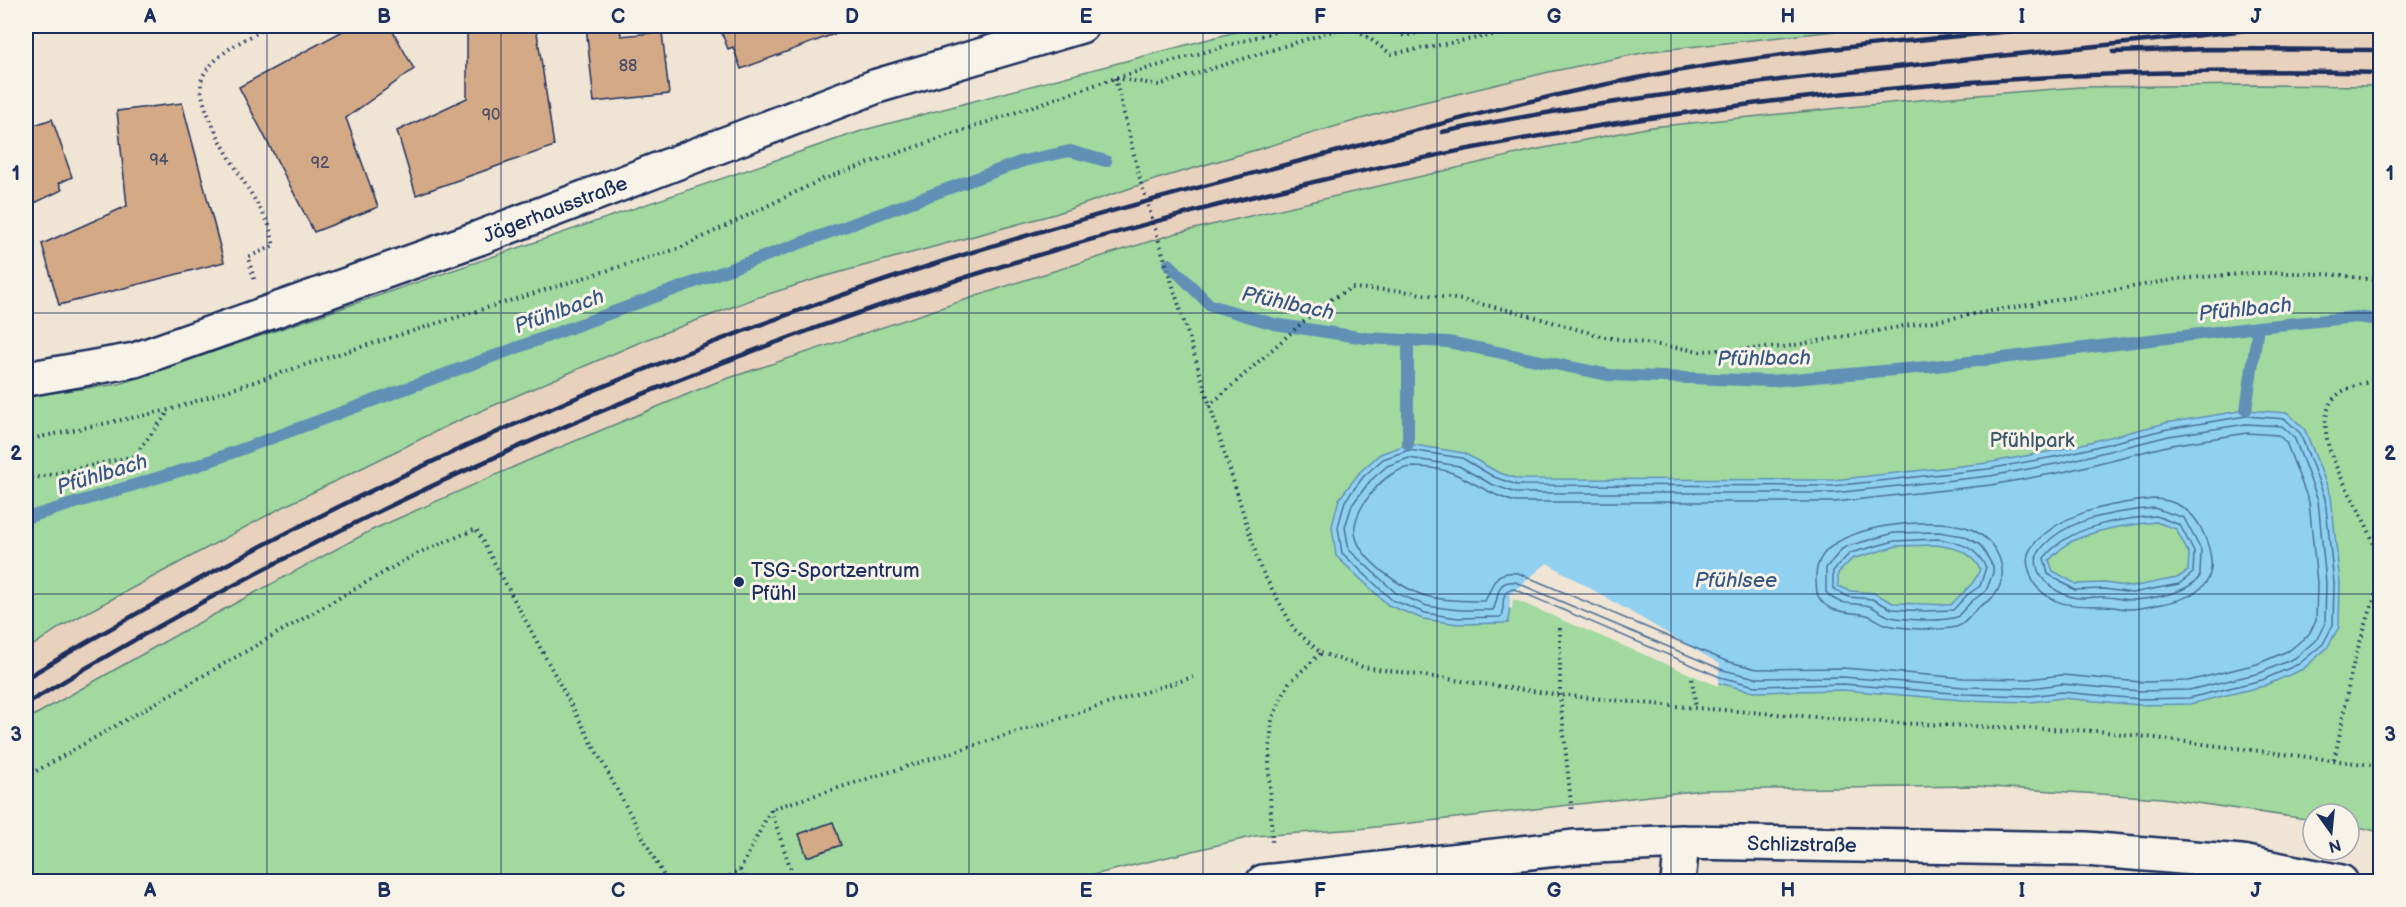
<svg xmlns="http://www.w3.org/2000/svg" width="2406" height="907" font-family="'Balsamiq Sans',sans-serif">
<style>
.built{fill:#e8d2bd}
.green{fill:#a1d99e;stroke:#5e847e;stroke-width:1.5}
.water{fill:#90d1f1;stroke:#6190b6;stroke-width:1.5;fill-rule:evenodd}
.pier{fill:#f0e4d4}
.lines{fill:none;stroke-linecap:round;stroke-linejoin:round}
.shore{stroke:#4a7099;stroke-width:1.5}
.stream{stroke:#6190b6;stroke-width:12}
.building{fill:#d4a986;stroke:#1b2f5e;stroke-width:1.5}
.street-casing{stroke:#1b2f5e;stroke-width:38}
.secondary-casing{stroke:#1b2f5e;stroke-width:38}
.path{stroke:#1b2f5e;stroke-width:4;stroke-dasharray:1.5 4.5;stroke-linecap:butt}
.street{stroke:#f7f3e8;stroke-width:33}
.secondary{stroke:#f7f3e8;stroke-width:33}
.rail{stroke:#1b2f5e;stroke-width:4.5}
.grid{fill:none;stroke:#1b2f5e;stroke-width:1.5;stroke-opacity:0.55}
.poi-dot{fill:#1b2f5e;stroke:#f7f3e8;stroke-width:2}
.labels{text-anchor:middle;stroke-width:6;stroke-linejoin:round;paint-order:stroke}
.number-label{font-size:16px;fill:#494e68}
.street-label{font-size:20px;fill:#1b2f5e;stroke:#f7f3e8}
.park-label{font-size:20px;fill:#3c5a6e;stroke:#f7f3e8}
.poi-label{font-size:20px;fill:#1b2f5e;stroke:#f7f3e8;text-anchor:start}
.water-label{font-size:21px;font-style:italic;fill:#385883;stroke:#f7f3e8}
.neatline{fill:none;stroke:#1b2f5e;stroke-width:2}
.grid-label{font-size:20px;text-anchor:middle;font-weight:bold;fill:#1b2f5e}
</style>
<rect width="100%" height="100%" fill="#f0e4d4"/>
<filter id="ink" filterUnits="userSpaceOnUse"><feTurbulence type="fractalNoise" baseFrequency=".0167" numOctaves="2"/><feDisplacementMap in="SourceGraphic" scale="12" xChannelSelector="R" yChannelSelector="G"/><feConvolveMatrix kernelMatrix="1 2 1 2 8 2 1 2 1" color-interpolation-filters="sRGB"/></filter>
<g filter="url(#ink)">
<path class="built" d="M1881 26H2380V86L2080 87 1939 98 1651 127 1534 151 1177 233 1025 280 717 382 527 461 372 530 178 634 26 720V650L62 626 279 509 451 424 645 340 756 298 819 278 1055 214 1157 179 1395 109 1549 72 1652 51Z"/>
<path class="green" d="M1258 26H1881L1652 51 1549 72 1395 109 1157 179 1055 214 819 278 756 298 645 340 451 424 279 509 62 626 26 650V396L119 384 864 130Z
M2252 85 2380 86V832L2349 825V814H2313V820L2162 798 1975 786 1702 790 1358 829 1255 836 1064 882H26V720L178 634 372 530 527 461 717 382 1025 280 1177 233 1534 150 1651 127 1939 98 2080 87Z"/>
<path class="water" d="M2246 410 2288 413 2305 430 2331 496 2340 583 2339 627 2327 648 2303 669 2264 686 2190 704 2140 705 2062 698 2031 702 1963 700 1843 690 1754 692 1719 683 1511 594 1508 623 1458 624 1423 619 1388 605 1336 556 1332 526 1339 499 1360 472 1380 454 1408 444 1464 453 1497 472 1518 479 1833 480 1987 463 2058 450 2166 423ZM2156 522 2176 529 2189 554 2188 571 2177 578 2131 587 2105 583 2076 584 2053 571 2049 560C2055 555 2061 548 2067 544 2093 529 2127 525 2156 522ZM1937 545C1958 549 1968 549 1980 569 1974 586 1963 591 1951 605L1893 603 1874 593 1850 591 1838 586V573L1852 559 1897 546Z"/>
<path class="pier" d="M1547 563 1720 664 1718 686 1513 599 1512 609 1509 608 1510 594Z"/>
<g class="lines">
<path class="shore" d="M2246 416 2285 419 2300 433 2325 498 2334 583 2333 625 2323 644 2299 664 2262 680 2189 698 2140 699 2062 692 2030 696 1964 694 1843 684 1755 686 1720 677 1514 589C1501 590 1503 605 1503 615L1500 617 1458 618 1425 613 1392 600 1342 553 1338 527 1345 501 1364 476 1383 459 1409 450 1462 458 1494 477 1517 485 1833 486 1988 469 2059 456 2167 429Z
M2246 424 2282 426 2294 437 2318 500 2326 583 2325 623 2317 639 2295 658 2260 673 2189 690 2140 691 2062 684 2030 688 1964 687 1843 677 1756 678 1723 670 1515 582C1494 580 1500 598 1493 610H1459L1427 606 1396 593 1349 550 1345 527 1352 505 1370 481 1387 466 1409 458 1459 466 1491 484 1516 493H1834L1990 476 2061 463 2169 436Z
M2247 433 2278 435 2286 442 2309 502 2317 583 2316 621 2309 634 2290 650 2257 664 2188 681 2141 682 2062 675 2029 679 1964 678 1843 668 1757 669 1726 661 1518 573C1492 570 1494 585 1485 601 1467 601 1448 601 1430 597 1405 592 1351 556 1355 526 1357 512 1365 501 1374 490 1383 479 1397 468 1412 467 1426 467 1445 469 1457 475 1477 484 1494 497 1516 502H1835L1991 485 2063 472 2171 445Z
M2153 499C2174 499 2192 510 2201 528 2223 573 2210 595 2162 604 2152 606 2141 609 2130 609 2121 609 2112 606 2103 606 2078 605 2056 609 2036 586 2032 582 2031 575 2029 570 2024 556 2030 547 2040 538 2070 510 2113 504 2153 499Z
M2154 508 2184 518 2201 550 2200 576C2189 593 2152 599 2132 600 2123 600 2114 597 2105 597 2094 596 2082 600 2072 597 2054 592 2032 576 2037 555 2059 518 2116 512 2154 508Z
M2156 516 2180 525 2194 552 2193 573 2179 584 2132 593 2104 589 2075 590 2048 574 2044 558C2069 526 2118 519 2156 516Z
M1940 523C1950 524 1961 525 1971 529 1996 541 2013 570 1994 596 1990 601 1984 603 1979 607 1971 613 1967 624 1956 627 1939 631 1904 629 1888 625 1880 623 1874 617 1867 615 1850 611 1828 615 1818 596 1816 590 1816 584 1816 578 1814 528 1904 521 1940 523Z
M1938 532 1964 536 1980 545 1993 566V573L1986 591 1972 601 1957 617C1942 622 1907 620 1891 617 1883 615 1877 609 1870 606 1854 602 1838 607 1826 592V568L1842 549 1848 546 1894 533Z
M1938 539C1960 543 1975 546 1986 567L1980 586 1967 595 1953 610 1924 611 1892 609 1872 599 1848 597 1833 588V571L1850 553 1895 541Z"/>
<path class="stream" d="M1169 264 1210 305 1274 324 1365 338 1448 342 1609 375 1770 381 1927 367 2258 327 2356 317 2380 320
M2246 410 2258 327
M1408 444V340
M26 518 196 466 1023 161 1070 151 1106 161"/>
</g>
<path class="building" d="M352 26H390L414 69 346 118 378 207 314 232 239 87Z
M467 26H536L554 146 416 195 397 131 467 98Z
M586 26H620L621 36 662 32 669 94 594 102Z
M719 26H840L842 31 741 69 733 47 728 49Z
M182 103 224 262 59 305 42 244 127 206 117 111Z
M52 119 72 177 59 183 62 190 26 207V128Z
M833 822 841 845 807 857 799 834Z
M1834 879 1875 881V882H1833Z"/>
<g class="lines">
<defs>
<path id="street" d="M1263 882 1575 847 1682 842 2086 849 2241 862 2341 882
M1678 882 1682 842"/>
<path id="secondary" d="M26 379 135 360 479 238 877 86 1081 26"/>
</defs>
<use href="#street" class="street-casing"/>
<use href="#secondary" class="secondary-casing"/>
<path class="path" d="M1352 26 1391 54 1520 30 1527 26
M1387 26 1404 36 1450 26
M1115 78 1141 183 1260 567 1294 629 1321 653 1289 683 1272 719 1269 762 1272 845
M1116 78 1159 85 1349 26
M254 279 248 257 274 246C272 238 271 230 268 223 255 195 186 101 204 74 220 50 246 39 270 26
M1209 406 1311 315 1333 298 1352 288 1402 291 1462 300 1517 312 1604 337 1700 351 1783 347 2178 279 2254 273H2301L2341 275 2380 281
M26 440 169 410 332 356 680 248 823 179 1115 78 1295 26
M26 480 134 456 169 411
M1560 628V695L1572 813
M1321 653 1363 667 1560 695 1696 708 1895 723 2098 731 2380 766
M1692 679 1696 708
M2334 759C2341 732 2345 705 2350 678 2354 659 2361 639 2367 621 2372 603 2380 587 2379 568 2376 516 2313 460 2328 409 2334 388 2362 384 2380 379
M26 777 416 554 476 529 667 882
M771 810 792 873
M740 870 745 882
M719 882 740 870 771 809 1193 677"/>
<use href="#street" class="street"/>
<use href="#secondary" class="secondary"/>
<path class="rail" d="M2113 52 2208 49 2380 50
M1442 132C1719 77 2001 59 2281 26
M26 678C295 516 583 383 880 282 1021 234 1164 196 1308 159 1434 126 1559 90 1688 69 1813 48 1939 38 2065 26
M26 704C718 281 1568 49 2380 73"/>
</g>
</g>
<path class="grid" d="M267 26V882M501 26V882M735 26V882M969 26V882M1203 26V882M1437 26V882M1671 26V882M1905 26V882M2139 26V882M26 313H2380M26 594H2380"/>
<circle class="poi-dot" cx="739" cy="582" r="6"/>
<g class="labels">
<g class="number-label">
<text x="628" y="71">88</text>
<text x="491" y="120">90</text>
<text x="159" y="165">94</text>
<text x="320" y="168">92</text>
</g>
<g class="street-label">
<text transform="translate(555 209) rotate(-21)" y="7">Jägerhausstraße</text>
<text transform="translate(1802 844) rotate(1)" y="7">Schlizstraße</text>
</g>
<g class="park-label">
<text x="2032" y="447">Pfühlpark</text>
</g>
<g class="poi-label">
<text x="751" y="577">TSG-Sportzentrum<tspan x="751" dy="23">Pfühl</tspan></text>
</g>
<g class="water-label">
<text transform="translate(1288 303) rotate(12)" y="7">Pfühlbach</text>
<text transform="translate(2245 309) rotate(-6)" y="7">Pfühlbach</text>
<text transform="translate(559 311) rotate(-20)" y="7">Pfühlbach</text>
<text transform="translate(1764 358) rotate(-1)" y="7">Pfühlbach</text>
<text transform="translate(102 474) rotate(-17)" y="7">Pfühlbach</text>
<text x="1736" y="587">Pfühlsee</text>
</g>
</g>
<rect width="2406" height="907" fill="none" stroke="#f7f3e8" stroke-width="66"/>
<g transform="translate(2331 832) rotate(165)"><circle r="28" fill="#f7f3e8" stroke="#9fa5b1" stroke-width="1.5"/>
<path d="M0-4.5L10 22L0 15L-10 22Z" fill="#1b2f5e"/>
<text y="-9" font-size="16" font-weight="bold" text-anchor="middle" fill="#1b2f5e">N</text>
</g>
<rect x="33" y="33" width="2340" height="841" class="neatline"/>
<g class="grid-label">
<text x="150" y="23">A</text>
<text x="384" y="23">B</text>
<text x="618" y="23">C</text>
<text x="852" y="23">D</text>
<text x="1086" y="23">E</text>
<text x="1320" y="23">F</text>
<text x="1554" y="23">G</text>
<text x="1788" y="23">H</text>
<text x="2022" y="23">I</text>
<text x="2256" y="23">J</text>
<text x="16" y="180">1</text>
<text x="2390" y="180">1</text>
<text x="16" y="460">2</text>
<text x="2390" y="460">2</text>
<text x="16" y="741">3</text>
<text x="2390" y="741">3</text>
<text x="150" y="897">A</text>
<text x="384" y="897">B</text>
<text x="618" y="897">C</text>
<text x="852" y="897">D</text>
<text x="1086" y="897">E</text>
<text x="1320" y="897">F</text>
<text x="1554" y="897">G</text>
<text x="1788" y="897">H</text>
<text x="2022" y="897">I</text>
<text x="2256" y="897">J</text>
</g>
</svg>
